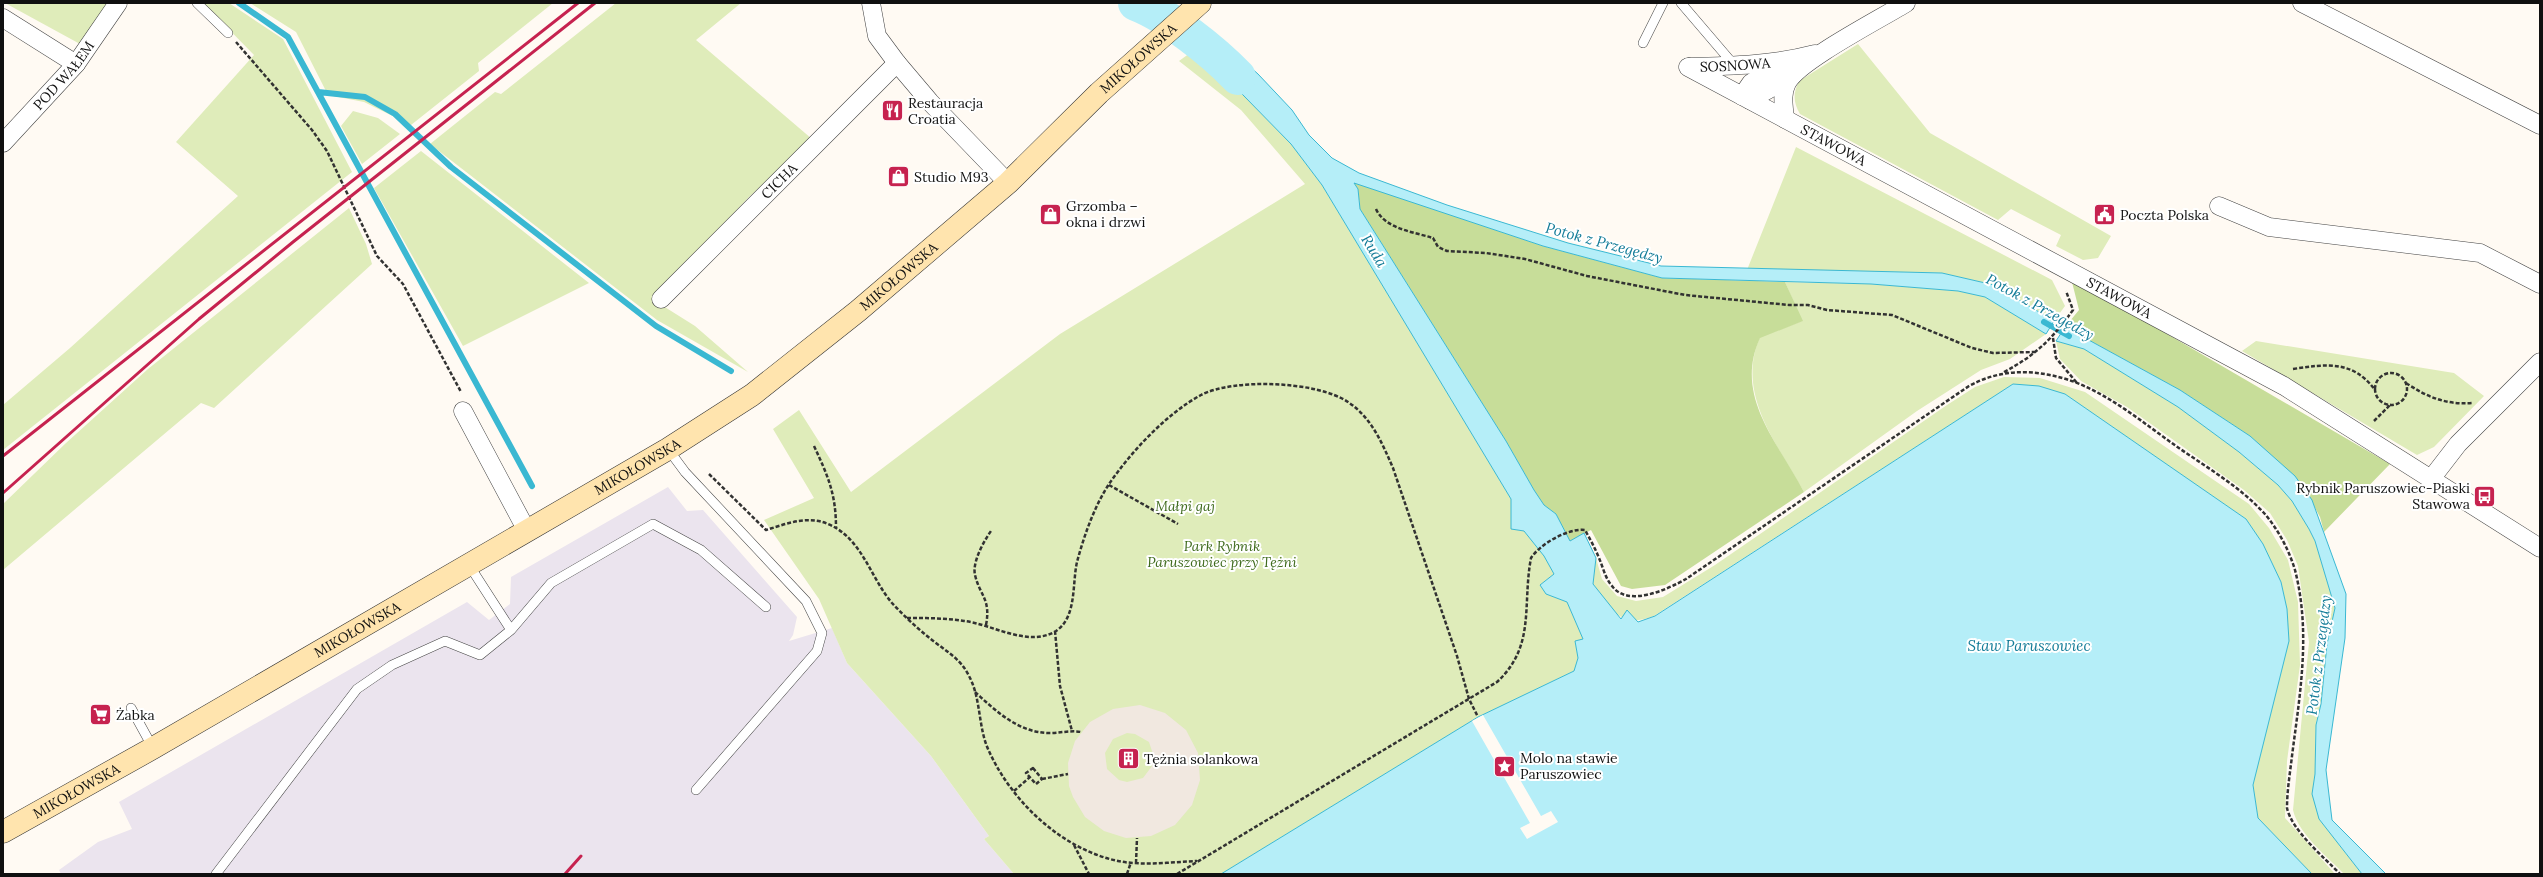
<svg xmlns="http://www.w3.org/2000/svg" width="2543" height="877" font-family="Lora,serif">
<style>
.industrial{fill:#ebe4ee}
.green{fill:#dfecba}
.forest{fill:#c7dd99}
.plaza{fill:#f1e8e0;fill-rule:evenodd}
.water{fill:#b5eef8;stroke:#3ab8d2}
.pier{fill:#fffaf3}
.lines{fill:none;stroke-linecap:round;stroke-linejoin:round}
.stream{stroke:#3ab8d2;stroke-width:6}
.river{stroke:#b5eef8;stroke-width:36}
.service-casing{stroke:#434343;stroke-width:10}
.minor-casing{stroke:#434343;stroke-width:19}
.secondary-casing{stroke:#323232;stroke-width:23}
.path{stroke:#323232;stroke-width:2.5;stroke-dasharray:4 2;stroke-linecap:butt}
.service{stroke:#fff;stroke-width:9}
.minor{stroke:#fff;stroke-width:18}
.secondary{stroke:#ffe4ae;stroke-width:22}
.rail{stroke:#c6224f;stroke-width:3}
.labels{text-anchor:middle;stroke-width:4;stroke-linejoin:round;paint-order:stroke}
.street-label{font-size:14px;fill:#101010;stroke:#fff}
.poi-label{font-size:14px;fill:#101010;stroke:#fff;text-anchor:start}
.park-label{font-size:14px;font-style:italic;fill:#3f6b1d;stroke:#fff}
.water-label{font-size:15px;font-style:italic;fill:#137c98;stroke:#fff}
</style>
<rect width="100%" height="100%" fill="#fffaf3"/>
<path class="industrial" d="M668 487 687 511 703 510 797 617 793 635 789 641 832 628 847 663 931 756 989 836 984 839 1014 874H61L59 870 98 842 132 829 119 802 467 602 489 620 510 604 511 577Z"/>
<path class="green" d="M5 3H111L80 44Z
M203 3H229L283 39 352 172 3 450V405L70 348 238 196 176 142 254 55Z
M250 3H553L478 63 479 71 411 125 364 102 328 95 296 32Z
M616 3H741L696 40 812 139 749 197 652 299 695 326 748 372 657 320 430 144 495 92 501 94Z
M1858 44 1930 133 2111 236 2098 258 2083 260 2056 246 2061 235 2011 209 1998 220 1800 114C1793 102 1793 93 1799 81Z
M1197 48 1291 144 1322 185 1511 499V529L1524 531 1544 556 1554 574 1540 585 1546 594 1567 602 1583 639 1575 641 1578 658 1574 671 1478 717 1221 874H1014L984 839 989 836 931 756 847 663 819 599 764 520 814 498 773 429 799 410 851 492 1060 334 1305 184 1241 110 1179 61Z
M353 111 378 118 400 134 362 164 341 126Z
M1796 147 2052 280 2065 306 2054 321 1994 285 1942 273 1747 270Z
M421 151 589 283 463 346 374 188Z
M349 208 366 244 372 264 214 408 201 403 3 570V504L66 443 148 369Z
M1785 282 1871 284 1958 291 1985 297 2046 334 2010 359 1981 370 1917 411 1804 492C1778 445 1735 394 1760 337L1802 321Z
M2056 341 2084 349 2178 407 2239 452 2278 485 2292 501 2309 529 2315 541 2335 608 2327 644 2321 704 2316 723 2315 774 2312 794 2340 846 2362 874H2344C2327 856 2299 835 2293 810L2309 642 2298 566 2287 540 2270 513 2244 490 2127 407 2081 381 2060 359Z
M2256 341 2454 373 2484 396 2434 447 2417 455 2242 351Z
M2004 377 2040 378 2085 392 2249 504 2269 528 2288 560 2298 602 2300 665 2287 761 2285 818 2335 874H2312L2258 818 2253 785 2289 641 2287 609 2281 582 2263 544 2246 519 2065 394 2013 384 1654 616C1618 629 1614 610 1593 584L1596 558 1602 579 1617 596 1636 601 1663 597 1715 565 1947 405 1975 387Z"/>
<path class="forest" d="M1353 182 1543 246 1662 278 1785 282 1803 321 1760 338C1733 397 1779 443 1804 492L1665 585 1632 589 1621 586 1591 530 1570 541 1556 514 1544 505 1534 490 1506 441 1360 209 1358 189Z
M2071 278 2390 464 2324 532 2320 517 2302 484 2250 436 2180 390 2065 327 2079 310Z"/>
<path class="plaza" d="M1140 705 1165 713 1186 730 1198 753 1200 780 1192 805 1175 825 1151 836 1126 838 1104 831 1085 817 1073 797 1069 786 1068 763 1075 741 1090 722 1113 709ZM1127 733 1135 734 1149 742 1154 757 1152 766 1143 778 1127 782 1119 780 1107 769 1105 753 1113 739Z"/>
<path class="water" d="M1120 3H1161L1176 10 1158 25Z
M1214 35 1258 74 1292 110 1309 135 1332 158 1359 173 1447 205 1568 243 1661 266 1942 273 1994 285 2054 321 2046 334 1985 297 1958 291 1871 284 1662 278 1543 246 1354 183 1358 189 1360 209 1506 441 1534 490 1544 505 1556 514 1570 541 1584 533 1596 558 1593 584 1621 619 1627 610 1638 622 1655 616 2013 384 2039 386 2065 394 2246 519 2263 544 2281 582 2287 609 2289 641 2253 785 2258 818 2312 874H1221L1478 717 1574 671 1578 658 1575 641 1583 639 1567 602 1546 594 1540 585 1554 574 1544 556 1524 531 1511 529V499L1322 185 1291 144 1197 48Z
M2065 327 2180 390 2250 436 2295 476 2312 500 2346 594 2345 638 2326 770 2332 820 2386 874H2362L2319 819 2312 794 2315 774 2316 725 2321 704 2327 644 2335 608 2315 541 2309 529 2292 501 2278 485 2239 452 2178 407 2084 349 2056 341Z"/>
<path class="pier" d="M1483 715 1541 816 1551 811 1558 822 1527 839 1520 828 1530 823 1472 721Z"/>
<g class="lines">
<path class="stream" d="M239 3 288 37 532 486
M318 92 365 97 395 114 451 167 656 326 731 371
M2044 322 2069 336"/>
<path class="river" d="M1136 3C1169 16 1213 51 1238 77"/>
<defs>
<path id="service" d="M197 3 228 33
M1681 3 1734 65
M1643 43 1663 3
M668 449 685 472 806 601 822 633 817 651 696 790
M511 630 551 583 653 524 701 550 766 607
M131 708 153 748
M216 874 357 689 392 665 445 641 480 655 511 630 469 565"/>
<g id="minor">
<path d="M871 3 877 36 897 63"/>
<path d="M2302 3 2540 125"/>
<path d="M3 18 76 64"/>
<path id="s1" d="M1688 67 2284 386 2540 548"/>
<path id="s2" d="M1689 67C1732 66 1773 65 1815 54"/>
<path d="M1742 96 1751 83 1779 65"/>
<path d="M1750 100 1792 76"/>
<path d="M1785 119C1784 107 1781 94 1787 83 1798 61 1882 18 1906 3"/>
<path id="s3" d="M3 143 76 64 118 3"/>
<path d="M2219 206 2269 227 2480 253 2540 284"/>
<path id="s4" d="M661 299 897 63 930 102 1008 183"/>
<path d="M463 411 527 531"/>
<path d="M2431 479 2458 444 2540 362"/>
</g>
<g id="secondary">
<path id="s5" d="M3 832 153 748 668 449 752 395 858 311 1008 183 1099 93 1200 3"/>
</g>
</defs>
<use href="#service" class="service-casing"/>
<use href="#minor" class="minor-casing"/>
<use href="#secondary" class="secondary-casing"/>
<path class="path" d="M236 42 312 130 327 151 377 256 403 284 461 392
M1376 209C1385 229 1414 232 1433 238L1438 247 1447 251 1486 253 1525 259 1587 276 1685 295 1789 305H1808L1827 310 1892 315 1972 348 1993 353 2035 352
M2053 338 2056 358 2077 383
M2293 369C2326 364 2353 360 2375 390
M2004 372C2036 355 2052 339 2073 310L2066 291
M2375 389a16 16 0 1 1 32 0a16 16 0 1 1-32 0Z
M2406 383C2427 397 2446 405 2472 403
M2374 421 2391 404
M814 446C828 476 836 494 836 528
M709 474 766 530C786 524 807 515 828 524 862 538 870 577 892 603 904 616 918 629 932 640 946 651 961 659 969 676 981 698 978 726 988 749 1011 801 1061 849 1118 861 1143 866 1171 862 1197 861
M1109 485 1178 524
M907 618C926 618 945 618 964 621 992 624 1028 648 1056 631 1077 617 1072 584 1077 562 1084 536 1094 507 1109 484 1131 452 1166 414 1201 395 1234 378 1317 381 1348 402 1372 418 1382 443 1393 468L1457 656 1469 699 1478 717
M986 625C991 599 980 596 975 575 972 562 984 541 991 531
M1055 631 1060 686 1072 731
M975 692C997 712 1019 733 1050 733 1061 733 1071 730 1081 732
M1033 768 1042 779 1036 784 1026 773Z
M1042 779 1068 774
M1014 791 1030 777
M1074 845 1089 874
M1136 863 1137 838
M1127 874 1131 862
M1177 874 1497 682C1536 646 1522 605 1531 558 1540 544 1568 528 1585 530 1590 539 1595 548 1599 558 1603 567 1605 578 1612 586 1628 608 1668 589 1686 579L1969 386C2000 369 2032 369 2066 379 2107 392 2142 422 2176 446 2206 467 2239 486 2264 513 2278 529 2289 550 2295 570 2311 633 2300 693 2292 756 2290 773 2287 791 2287 808 2292 831 2324 857 2340 874"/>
<use href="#service" class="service"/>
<use href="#minor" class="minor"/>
<use href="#secondary" class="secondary"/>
<path class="rail" d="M3 456 578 3
M3 493 199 319 293 242 595 3
M565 874 581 856"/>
</g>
<defs>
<symbol id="restaurant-square" viewBox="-11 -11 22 22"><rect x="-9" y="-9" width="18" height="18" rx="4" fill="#c6224f" stroke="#fff"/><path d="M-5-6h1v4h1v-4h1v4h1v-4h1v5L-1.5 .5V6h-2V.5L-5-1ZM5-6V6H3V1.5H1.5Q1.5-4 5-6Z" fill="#fff"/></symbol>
<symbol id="shop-square" viewBox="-11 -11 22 22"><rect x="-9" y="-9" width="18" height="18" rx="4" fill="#c6224f" stroke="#fff"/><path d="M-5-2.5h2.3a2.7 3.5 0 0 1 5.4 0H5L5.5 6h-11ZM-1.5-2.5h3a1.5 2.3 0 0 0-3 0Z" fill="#fff"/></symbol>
<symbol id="civic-square" viewBox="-11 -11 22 22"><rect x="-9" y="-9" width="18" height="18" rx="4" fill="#c6224f" stroke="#fff"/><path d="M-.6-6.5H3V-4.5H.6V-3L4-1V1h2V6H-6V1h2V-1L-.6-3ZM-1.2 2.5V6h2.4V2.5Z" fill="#fff"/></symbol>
<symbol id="bus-square" viewBox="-11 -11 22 22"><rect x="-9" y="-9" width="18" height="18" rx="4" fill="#c6224f" stroke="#fff"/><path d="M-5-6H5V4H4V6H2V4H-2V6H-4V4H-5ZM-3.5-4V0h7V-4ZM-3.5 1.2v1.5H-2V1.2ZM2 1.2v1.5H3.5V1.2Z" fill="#fff"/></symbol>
<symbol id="supermarket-square" viewBox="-11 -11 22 22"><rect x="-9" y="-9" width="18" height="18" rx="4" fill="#c6224f" stroke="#fff"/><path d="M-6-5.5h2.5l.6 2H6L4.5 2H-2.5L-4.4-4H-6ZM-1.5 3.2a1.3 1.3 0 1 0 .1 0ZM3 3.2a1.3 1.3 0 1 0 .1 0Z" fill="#fff"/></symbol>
<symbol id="building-square" viewBox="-11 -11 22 22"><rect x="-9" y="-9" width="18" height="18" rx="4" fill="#c6224f" stroke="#fff"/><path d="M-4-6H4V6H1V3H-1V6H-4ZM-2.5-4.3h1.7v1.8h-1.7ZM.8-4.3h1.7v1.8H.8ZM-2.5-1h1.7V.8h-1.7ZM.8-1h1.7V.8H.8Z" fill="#fff"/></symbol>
<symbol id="sight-square" viewBox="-11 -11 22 22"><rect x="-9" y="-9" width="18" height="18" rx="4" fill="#c6224f" stroke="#fff"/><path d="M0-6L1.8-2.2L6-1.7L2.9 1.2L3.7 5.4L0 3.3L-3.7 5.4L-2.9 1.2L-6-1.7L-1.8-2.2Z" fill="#fff"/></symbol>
</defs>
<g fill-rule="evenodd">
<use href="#restaurant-square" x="880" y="98" width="25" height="25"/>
<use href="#shop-square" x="886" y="164" width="25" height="25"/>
<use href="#shop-square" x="1038" y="202" width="25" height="25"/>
<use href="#civic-square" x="2092" y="202" width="25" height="25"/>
<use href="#bus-square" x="2472" y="484" width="25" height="25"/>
<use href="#supermarket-square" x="88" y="702" width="25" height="25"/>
<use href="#building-square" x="1116" y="746" width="25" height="25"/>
<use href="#sight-square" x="1492" y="754" width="25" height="25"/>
</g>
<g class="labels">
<g class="street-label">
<text dy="5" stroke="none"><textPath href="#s5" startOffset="1380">MIKOŁOWSKA</textPath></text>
<text dy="5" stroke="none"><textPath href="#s2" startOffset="46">SOSNOWA</textPath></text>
<text dy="5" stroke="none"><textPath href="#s3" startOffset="91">POD WAŁEM</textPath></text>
<text dy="5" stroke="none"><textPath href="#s1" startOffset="165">STAWOWA</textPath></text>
<text dy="5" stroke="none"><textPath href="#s4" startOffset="167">CICHA</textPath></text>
<text dy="5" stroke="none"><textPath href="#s5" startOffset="1056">MIKOŁOWSKA</textPath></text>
<text dy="5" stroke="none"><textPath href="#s1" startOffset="489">STAWOWA</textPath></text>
<text dy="5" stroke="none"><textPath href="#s5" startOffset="732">MIKOŁOWSKA</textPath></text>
<text dy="5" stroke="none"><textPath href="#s5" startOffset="408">MIKOŁOWSKA</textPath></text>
<text dy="5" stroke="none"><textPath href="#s5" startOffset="84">MIKOŁOWSKA</textPath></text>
</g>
<g class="poi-label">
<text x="908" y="108">Restauracja<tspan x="908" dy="16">Croatia</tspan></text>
<text x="914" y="182">Studio M93</text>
<text x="1066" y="211">Grzomba –<tspan x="1066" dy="16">okna i drzwi</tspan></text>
<text x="2120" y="220">Poczta Polska</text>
<text x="2470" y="493" text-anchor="end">Rybnik Paruszowiec-Piaski<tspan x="2470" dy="16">Stawowa</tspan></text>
<text x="116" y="720">Żabka</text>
<text x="1520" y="763">Molo na stawie<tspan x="1520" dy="16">Paruszowiec</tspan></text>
<text x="1144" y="764">Tężnia solankowa</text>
</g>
<g class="park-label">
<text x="1185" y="511">Małpi gaj</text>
<text x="1222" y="551">Park Rybnik<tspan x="1222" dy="16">Paruszowiec przy Tężni</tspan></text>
</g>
<g class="water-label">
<text transform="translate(1604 243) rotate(15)" y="5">Potok z Przegędzy</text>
<text transform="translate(1374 251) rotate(59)" y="5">Ruda</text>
<text transform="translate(2040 307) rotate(29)" y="5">Potok z Przegędzy</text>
<text x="2029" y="651">Staw Paruszowiec</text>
<text transform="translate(2319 655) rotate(-83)" y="5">Potok z Przegędzy</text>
</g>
</g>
<rect width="2543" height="877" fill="none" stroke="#101010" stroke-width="8"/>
</svg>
